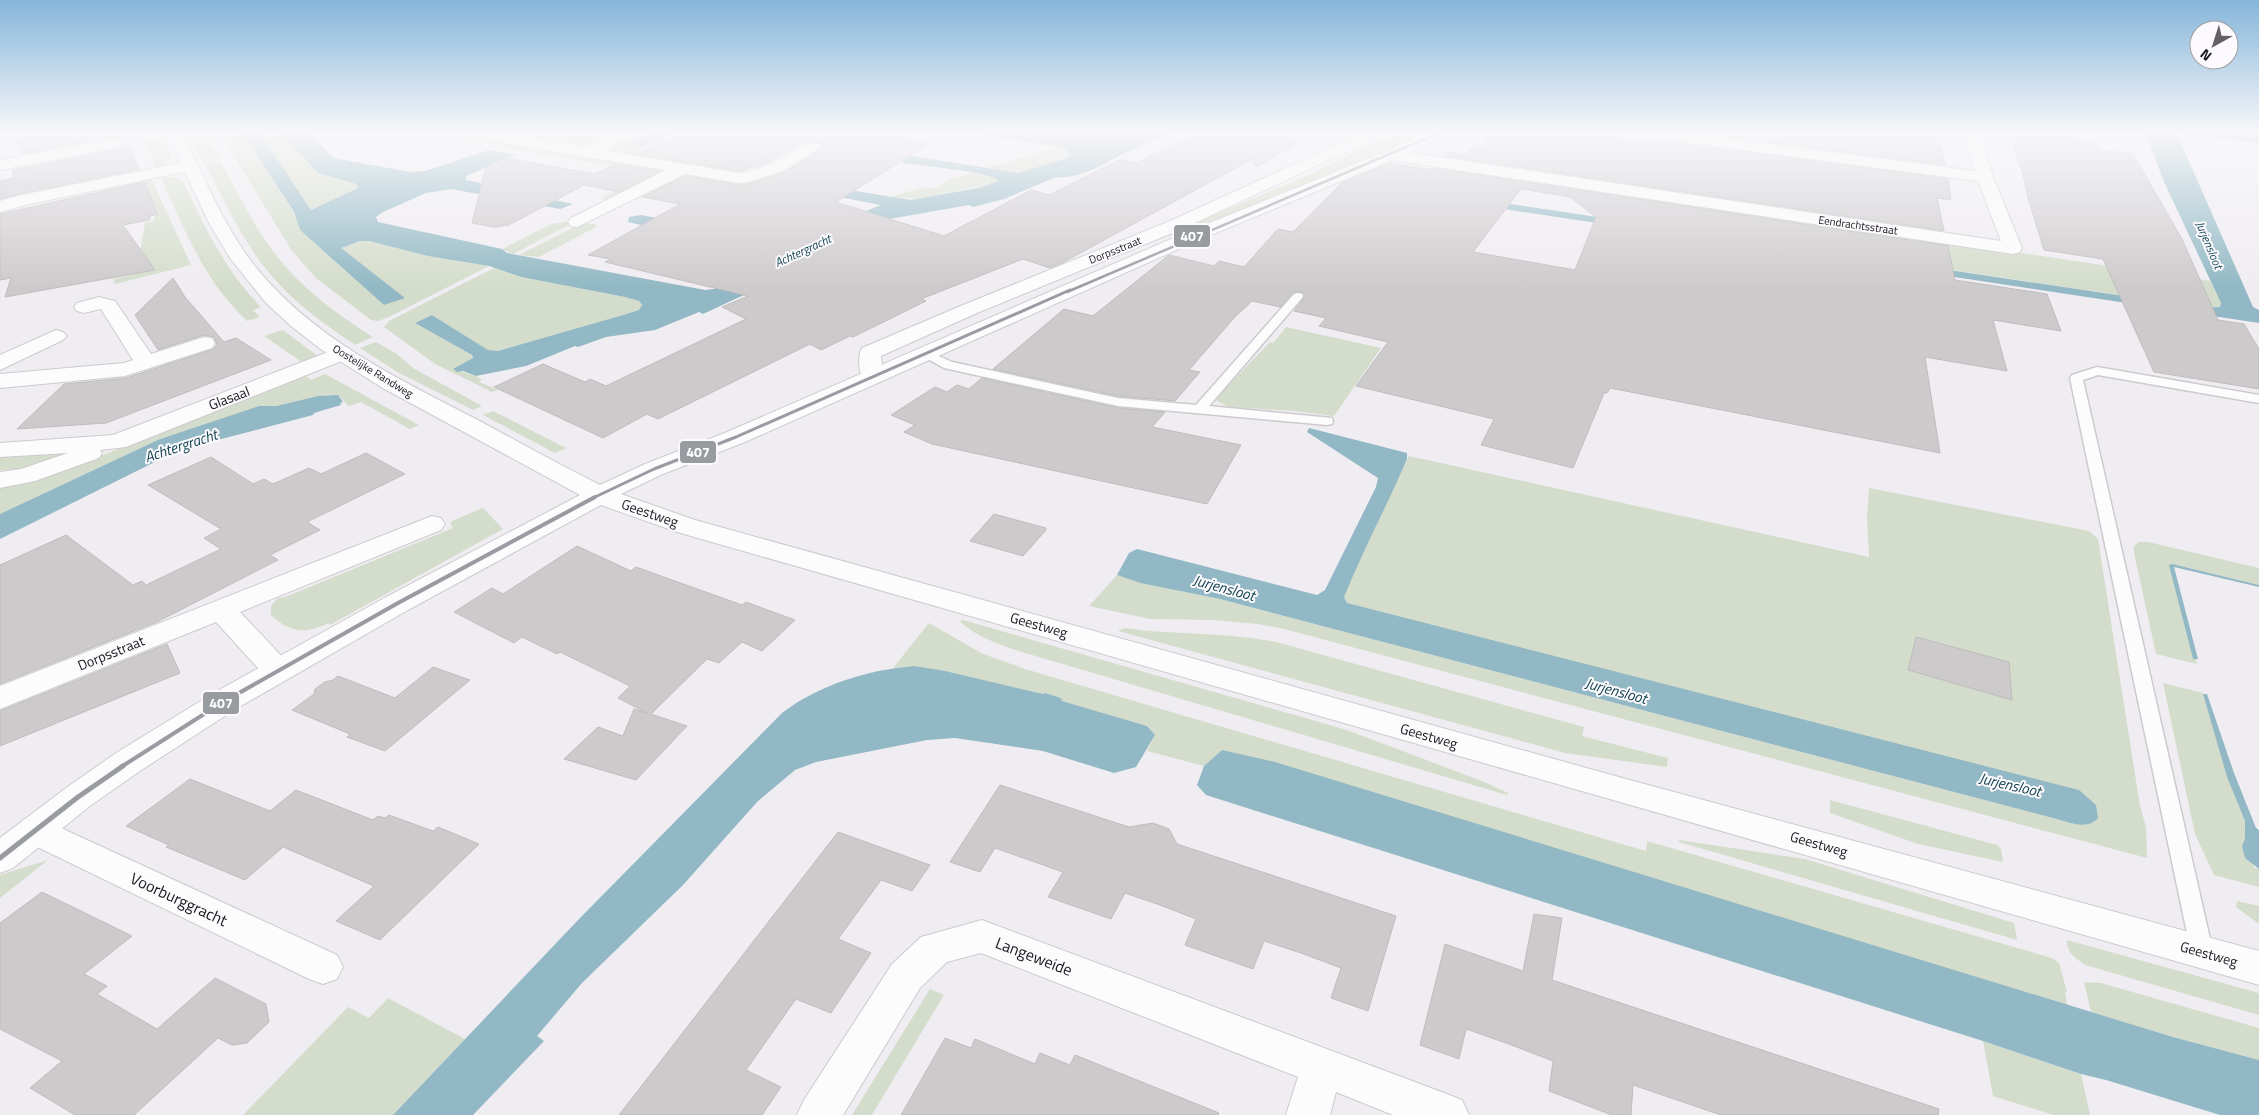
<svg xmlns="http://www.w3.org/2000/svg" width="2259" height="1115" font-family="'Titillium Web',sans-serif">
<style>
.green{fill:#d4ddcb}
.water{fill:#91b8c4}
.building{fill:#cdcacc;stroke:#bebcbd;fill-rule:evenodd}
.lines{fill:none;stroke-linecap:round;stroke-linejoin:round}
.lane-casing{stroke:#cccacd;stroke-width:3}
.street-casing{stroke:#cccacd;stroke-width:2}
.secondary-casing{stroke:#cccacd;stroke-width:2}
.lane{fill:#fdfcfd;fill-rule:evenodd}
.street{fill:#fdfcfd;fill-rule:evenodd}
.secondary{fill:#fdfcfd;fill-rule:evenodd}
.bus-1-far3-casing{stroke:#fdfafe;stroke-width:5}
.bus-1-far2-casing{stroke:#fdfafe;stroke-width:6}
.bus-1-far1-casing{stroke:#fdfafe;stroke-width:8}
.bus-1-casing{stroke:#fdfafe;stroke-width:9}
.bus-1-far3{stroke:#989ca1;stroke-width:2.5}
.bus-1-far2{stroke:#989ca1;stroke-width:3}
.bus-1-far1{stroke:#989ca1;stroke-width:4}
.bus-1{stroke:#989ca1;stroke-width:5}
.labels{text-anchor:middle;stroke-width:4;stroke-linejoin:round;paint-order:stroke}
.far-street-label{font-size:11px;fill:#171618;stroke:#fdfafe}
.far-water-label{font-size:12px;font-style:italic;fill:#134652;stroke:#fdfafe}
.street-label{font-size:14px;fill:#171618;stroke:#fdfafe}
.water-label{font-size:15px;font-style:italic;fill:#134652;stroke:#fdfafe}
.near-street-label{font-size:16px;fill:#171618;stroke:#fdfafe}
.line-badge{stroke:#fdfafe;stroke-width:2}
.badge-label{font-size:14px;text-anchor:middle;font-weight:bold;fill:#fff}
</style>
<rect width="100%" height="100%" fill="#f0edf2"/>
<path class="green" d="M204 132 219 159 204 163 188 135Z
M219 132H242L294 213 300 230 384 305 341 248 360 241H369L428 256 489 266 389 317 378 321 371 320 316 278 292 251Z
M259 132H280L318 173 356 184 358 189 310 210Z
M497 132H622L597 143 575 146Z
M636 132H653L625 145 641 148 638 152 751 171 746 175 607 151 606 149 610 144Z
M1397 132H1430L1292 192 1127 251 1304 177Z
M467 134H475L488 138 654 167 661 172 660 175 612 201 600 199 650 173 463 140Z
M162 138 171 158 167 164 157 169 145 142Z
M1058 147 1067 149 1071 155 1024 173 987 168Z
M221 162C238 193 254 227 276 255 302 289 337 314 373 337L355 345C329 327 302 309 280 285 247 251 227 206 205 164Z
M778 173 790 175 764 191 686 179 651 199 637 196 676 178 684 176 753 180Z
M971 173 998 179 999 182 919 199 890 197 925 187 936 188 948 180Z
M161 177H172L183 181C205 227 225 271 261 307L253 310 260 317 247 321C205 282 183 228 161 177Z
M152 180 191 265 115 284 113 279 136 274 145 223 154 221 155 215 159 214 144 182Z
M1638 196 2210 281 2221 303 2220 307 2203 308 1630 221Z
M571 221 575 222 513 254 502 249 551 224Z
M582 223 595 224 596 227 539 257 519 255Z
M494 268 521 277 625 297 639 301 642 305 639 310 623 315 498 351 488 350 432 315 415 323 472 355 473 358 454 369 476 376 482 380 479 382 498 390 492 392 435 364 384 327 389 321Z
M1286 327 1381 348 1334 416 1294 411 1229 407 1217 401V397L1270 342 1273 343Z
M283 330 319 357 303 363 264 336Z
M376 342 397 354 413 368 482 406 473 410 399 373 360 348Z
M325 374 419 425 410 429 361 402 349 406 338 395 318 396 276 406H259L160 439 0 514V487L47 477 273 388 306 376 311 380Z
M493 411 566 448 555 453 483 415Z
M74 451 27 469 0 470V453Z
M1409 456 1869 557 1867 518 1869 488 2089 531 2098 539 2140 806 2146 827 2147 858 1284 629 1258 624 1213 620 1150 619 1089 606 1117 575 1140 583 1220 599 2049 817 2086 825 1340 601Z
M483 508 503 529 330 625 328 623C305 635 289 632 271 615V606L278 598 285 597 453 528 450 523 452 521Z
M2139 542H2148L2259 568V585L2170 564 2193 659H2196L2197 664 2156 654 2134 553V546Z
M963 620 1347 730 1482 781 1508 793 1507 795 1012 649C994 642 973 635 960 621Z
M929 623 981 653 1025 669 1646 851 1647 841 2052 958 2059 963 2067 992H2065L2067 1005 1222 750 1204 766 1147 751 1155 735 1147 726 1062 701 1061 698 1045 693 1043 694 914 666 893 668Z
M1124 628C1174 635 1226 632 1276 642L1584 727 1582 736 1668 758 1667 767 1565 753 1118 631Z
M2163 683 2203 693 2227 777 2245 821V840L2242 846 2255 868 2259 869V887L2214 875 2195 834Z
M1830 800 1997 845 2001 849 2003 862 1918 844 1830 813Z
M1679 840 1805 859 2014 923 2017 940 1679 842Z
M48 860 0 898V875Z
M2237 901 2259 906V924L2236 907Z
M2067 940 2259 993V1015L2085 965C2076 958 2066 953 2067 940Z
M2084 982 2101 983 2259 1028V1060L2173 1037 2091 1012Z
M930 989 944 995 872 1115H852Z
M388 998 465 1039 393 1115H243L348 1007 369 1018Z
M1983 1041 2081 1074 2090 1115H2053L1993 1096Z"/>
<path class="water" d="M242 132H259L311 210 358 188 356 184 318 173 280 132H310L333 158 410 172 425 171 489 150 515 155 466 176V180L573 204 560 209 451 189 426 193 383 212 376 217 378 222 502 249 507 253 705 290 714 289 736 279 645 226 628 222 629 217 641 215 789 243 881 205 782 186 794 181 911 200 978 188 999 181C984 169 914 167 891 160 882 157 874 152 866 149L1019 173 1067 158 1071 154 1064 148 997 137 992 140 982 135 963 132H1062L1104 135 1130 132H1177C1163 137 1147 143 1131 150 1109 160 1082 180 1056 177L1004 199 973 207 969 205 889 219 746 294 703 314 699 312 655 330 606 337 578 347 575 346 526 366 476 376 463 371 457 372 453 369 473 358 472 355 415 323 432 315 488 350 498 351 623 315 639 310 642 305 639 301 625 297 521 277 489 266 428 256 369 241H360L341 248 405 298 384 305 300 230 294 212Z
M653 132H677L644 147 625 145Z
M2145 132H2259V143L2177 134 2253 307 2259 310V323L1497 208V202L2203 308 2220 307 2221 303 2165 184Z
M338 395 343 402 340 403 341 405 314 413 313 415 202 444 200 442 179 450 0 539V514L160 439 259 406H276L318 396Z
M1309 428 1407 453V459C1387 506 1363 550 1344 597L1347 603 2079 790 2096 805 2098 818C2087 832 2064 820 2049 817L1220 599 1140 583 1117 575 1129 553 1137 549 1317 595 1325 590 1376 487 1378 478 1307 432Z
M2172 564 2259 585V587L2174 567 2198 659H2193L2169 565Z
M914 666 945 671 1043 694 1045 693 1061 698 1062 701 1147 726 1155 735 1136 767 1114 773 1043 751 955 738 927 740 816 762 795 770 758 801 683 885 582 983 537 1036 544 1041 473 1115H393L580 918 782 713C819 685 867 670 914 666Z
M2203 694H2207L2234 773 2256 828 2259 830V869L2245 858 2242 846 2245 839V821L2227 777Z
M1222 750 1275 762 2173 1037 2259 1060V1115H2220L2106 1080 2081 1074 1983 1041 1206 795 1197 785 1204 766Z"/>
<path class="building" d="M12 132H123L139 169 0 199V181L13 178V170L120 149 124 145 122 140 114 137 22 154Z
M684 132H880L932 142 836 202 944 236 1031 190 1049 195 1121 159 1137 163 1197 132H1316L1257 167 1252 159 1064 262 1050 268 1023 259 921 299 926 301 853 337 850 336 821 350 810 344 658 419 647 414 603 438 494 387 543 364 585 382 590 379 606 386 746 319 722 307 748 296 605 262 611 259 588 255 680 204 643 197 685 176 739 185 750 184 784 173 822 147 818 142H805L765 164 739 171 637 154Z
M1491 132H1576L1639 140V137L1948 179 1951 200 1937 198 1944 231 1444 156 1447 152 1467 155 1473 146 1481 147Z
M1687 132H1867L1905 136V132H1939L1945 165Z
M2024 132 2095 140 2100 150 2133 154 2182 239 2218 320 2244 324 2259 349V389L2154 372 2103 259 2044 250 2028 198 2023 174 2009 134 2025 136Z
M506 158 595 174 616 164 660 171 619 192 584 185 509 225 494 227 472 223 486 167Z
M1389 163 1433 170 1434 168 1948 246 1955 280 2047 294 2061 331 1993 320 2007 371 1925 357 1940 453 1610 388 1607 393H1604L1573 468 1481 445 1494 419 1356 386 1388 342 1319 326 1326 318 1294 311 1305 297 1304 293 1298 291 1293 293 1280 307 1252 301 1234 318 1189 370 1200 372 1175 401 1118 396 993 369 1064 309 1093 316 1169 255 1214 266 1219 261 1244 267 1278 229 1293 232 1342 183ZM1521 189 1570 197 1596 217 1575 270 1473 252Z
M144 182 158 214 150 216V220L123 225 155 270 5 297 11 278 0 280V214Z
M173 278 185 297 224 342 236 338 271 360 106 423 17 429 64 384 126 378 214 349 217 344 214 337 204 335 158 350 135 315Z
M982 378 1118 408 1165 412 1152 427 1241 445 1207 504 932 444 904 432 915 425 891 415 935 387 947 392 957 385 969 389Z
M366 453 405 474 307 522 320 530 270 555 278 560 157 622 0 684V565L66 535 133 585 142 581 146 585 221 549 204 538 221 529 148 485 211 457 253 484 264 479 273 484 309 468 321 474Z
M994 514 1046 528V530L1023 556 970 541Z
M577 546 631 571 636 567 742 605 746 602 795 620 762 651 742 642 719 663 707 659 651 714 687 726 636 780 564 759 598 727 623 736 634 709 647 713 618 698 630 686 560 652 557 654 522 637 514 643 454 612 492 588 503 594Z
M1916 637 2009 662 2012 700 1908 670Z
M167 644 180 673 0 746V711Z
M433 667 470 680 385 751 347 737 350 734 292 710 314 694 315 689 325 682 333 680 338 676 395 698Z
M190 779 270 811 296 790 373 820 378 816 385 818 389 815 433 831 438 827 479 844 380 940 336 921 374 886 283 847 245 880 166 847 169 845 126 826Z
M1000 785 1129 827 1153 823 1169 829 1177 844 1396 916 1368 1011 1331 998 1341 968 1301 953 1264 941 1253 969 1185 945 1196 919 1160 905 1125 893 1111 919 1048 897 1063 872 995 848 980 872 950 862Z
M838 832 930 865 912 891 881 880 838 939 871 953 831 1013 796 999 746 1070 781 1087 762 1115H619Z
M42 892 132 936 84 974 107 986 97 994 157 1029 215 978 266 1004 269 1022 247 1043 232 1045 218 1038 134 1115H75L30 1088 62 1061 0 1029V923Z
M1534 914 1562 918 1552 980 1939 1109 1938 1115H1721L1633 1085 1631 1115H1612L1549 1091 1553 1061 1509 1044 1466 1029 1459 1059 1420 1045 1445 944 1523 971Z
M945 1038 971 1048 975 1039 1035 1064 1040 1053 1070 1065 1075 1055 1219 1113 1218 1115H901Z"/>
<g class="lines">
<defs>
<path id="lane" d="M1298 293 1302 294 1303 296 1302 298 1209 406 1332 418 1333 421 1332 424 1327 425 1118 406 944 368 917 353 923 349 952 362 1118 398 1196 405 1294 294Z
M2097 367 2259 395V403L2098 375 2083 380 2213 952 2209 958 2202 961 2195 958 2191 952 2070 378 2072 375Z"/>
<path id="street" d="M480 132H496L584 147 617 132H636L634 135 603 150 739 173C765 170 785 157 806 144H818L820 147 783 171 749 182 739 183 685 174 577 227 571 226 568 222 571 218 666 170 492 141 487 139Z
M1365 132H1385L1382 135 1182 229 977 313 881 356 883 376 880 381 872 383 864 381C859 373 857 356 862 348L963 305 1170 221Z
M1636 132H1676L1975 171 1964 132H1979L1993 177 2022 248 2020 252 2013 254 1391 160 1385 158 1383 155 1385 152 1391 150 2001 241 1978 181 1644 137 1639 135Z
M114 139 120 141 122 144 120 147 0 170V160Z
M191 161 197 163 199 166 197 169 30 204 0 212V201L21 195Z
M99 297 115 301 151 354 204 337 212 338 215 343 212 348 125 376 0 388V374L124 363 133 360 101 309 84 313 77 311 74 307 77 303Z
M56 330 63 332 67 336 63 340 0 370V355Z
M341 347 349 348 352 353 349 358 126 447 100 450 102 453 99 458 35 481 0 488V472L21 469 68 453 0 457V443L113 435Z
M432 516 441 518 445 524 441 530 240 612 289 664 293 671 289 678 278 682 267 678 216 622 0 709V686Z
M35 816 337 955 343 967 337 979 323 984 309 979 23 840 17 830 23 820Z
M982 920 1447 1094 1462 1100 1469 1115H1393L1336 1092 1330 1115H1286L1298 1077 981 953 947 962 920 988 843 1115H797L804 1100 892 964 921 937Z"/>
<path id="secondary" d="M166 132H180C206 178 224 229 258 270 315 339 398 379 476 419 517 441 558 464 600 485L645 464 727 432 1187 232 1385 152 1429 132H1448L1446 135 1397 158 1199 240 745 442 663 474 621 494 695 520 1626 779 2259 951V985L677 532 601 505 408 610 234 710 140 771 90 806 13 868 0 873V838L66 788 116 753 212 694 388 596 580 495 381 387 319 348 291 326 266 303 230 258 209 223Z"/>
</defs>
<use href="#lane" class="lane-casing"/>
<use href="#street" class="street-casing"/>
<use href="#secondary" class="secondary-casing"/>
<use href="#lane" class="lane"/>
<use href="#street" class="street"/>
<use href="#secondary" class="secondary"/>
<defs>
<path id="bus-1-far3" d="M1067 292 1441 132"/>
<path id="bus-1-far2" d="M593 498 654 469 736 437 1070 290"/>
<path id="bus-1-far1" d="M121 767 223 702 398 603 595 497"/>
<path id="bus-1" d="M0 858 78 797 123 766"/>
</defs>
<use href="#bus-1-far3" class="bus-1-far3-casing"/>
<use href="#bus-1-far2" class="bus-1-far2-casing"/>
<use href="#bus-1-far1" class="bus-1-far1-casing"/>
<use href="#bus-1" class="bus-1-casing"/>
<use href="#bus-1-far3" class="bus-1-far3"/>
<use href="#bus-1-far2" class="bus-1-far2"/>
<use href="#bus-1-far1" class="bus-1-far1"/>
<use href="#bus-1" class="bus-1"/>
</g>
<linearGradient id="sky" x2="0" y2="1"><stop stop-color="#85b6da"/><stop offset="0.46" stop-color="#f8f7f9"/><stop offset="1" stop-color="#f8f7f9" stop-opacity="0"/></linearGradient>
<rect width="2259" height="288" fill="url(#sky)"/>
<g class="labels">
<g class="far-street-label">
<text transform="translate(1858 225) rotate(8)" y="4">Eendrachtsstraat</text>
<text transform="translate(1115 250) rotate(-22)" y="4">Dorpsstraat</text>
<text transform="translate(373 371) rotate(31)" y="4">Oostelijke Randweg</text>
</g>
<g class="far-water-label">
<text transform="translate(2209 245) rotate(67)" y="4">Jurjensloot</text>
<text transform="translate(803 251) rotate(-25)" y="4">Achtergracht</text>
</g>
<g class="street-label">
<text transform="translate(229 398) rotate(-21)" y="5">Glasaal</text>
<text transform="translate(650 513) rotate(19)" y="5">Geestweg</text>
<text transform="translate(1039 625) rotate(16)" y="5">Geestweg</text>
<text transform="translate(111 653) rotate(-22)" y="5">Dorpsstraat</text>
<text transform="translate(1429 736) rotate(16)" y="5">Geestweg</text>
<text transform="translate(1819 844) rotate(16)" y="5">Geestweg</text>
<text transform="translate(2209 954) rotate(16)" y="5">Geestweg</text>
</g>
<g class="water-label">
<text transform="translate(181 446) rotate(-18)" y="5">Achtergracht</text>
<text transform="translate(1224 588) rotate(15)" y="5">Jurjensloot</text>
<text transform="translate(1616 691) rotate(15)" y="5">Jurjensloot</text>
<text transform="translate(2010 785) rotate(13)" y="5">Jurjensloot</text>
</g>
<g class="near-street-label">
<text transform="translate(179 899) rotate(25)" y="6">Voorburggracht</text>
<text transform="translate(1034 956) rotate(21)" y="6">Langeweide</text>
</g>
</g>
<g class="line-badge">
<rect x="1173" y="224" width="38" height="24" rx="5" fill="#989ca1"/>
<rect x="679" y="440" width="38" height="24" rx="5" fill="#989ca1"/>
<rect x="202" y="691" width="38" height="24" rx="5" fill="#989ca1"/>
</g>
<g class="badge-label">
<text x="1192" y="241">407</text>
<text x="698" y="457">407</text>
<text x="221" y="708">407</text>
</g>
<g transform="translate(2214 45) rotate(219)"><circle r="24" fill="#fdfafe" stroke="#a19fa2"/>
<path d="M0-4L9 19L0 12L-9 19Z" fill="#636164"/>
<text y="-8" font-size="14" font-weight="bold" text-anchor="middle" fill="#171618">N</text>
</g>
</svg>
